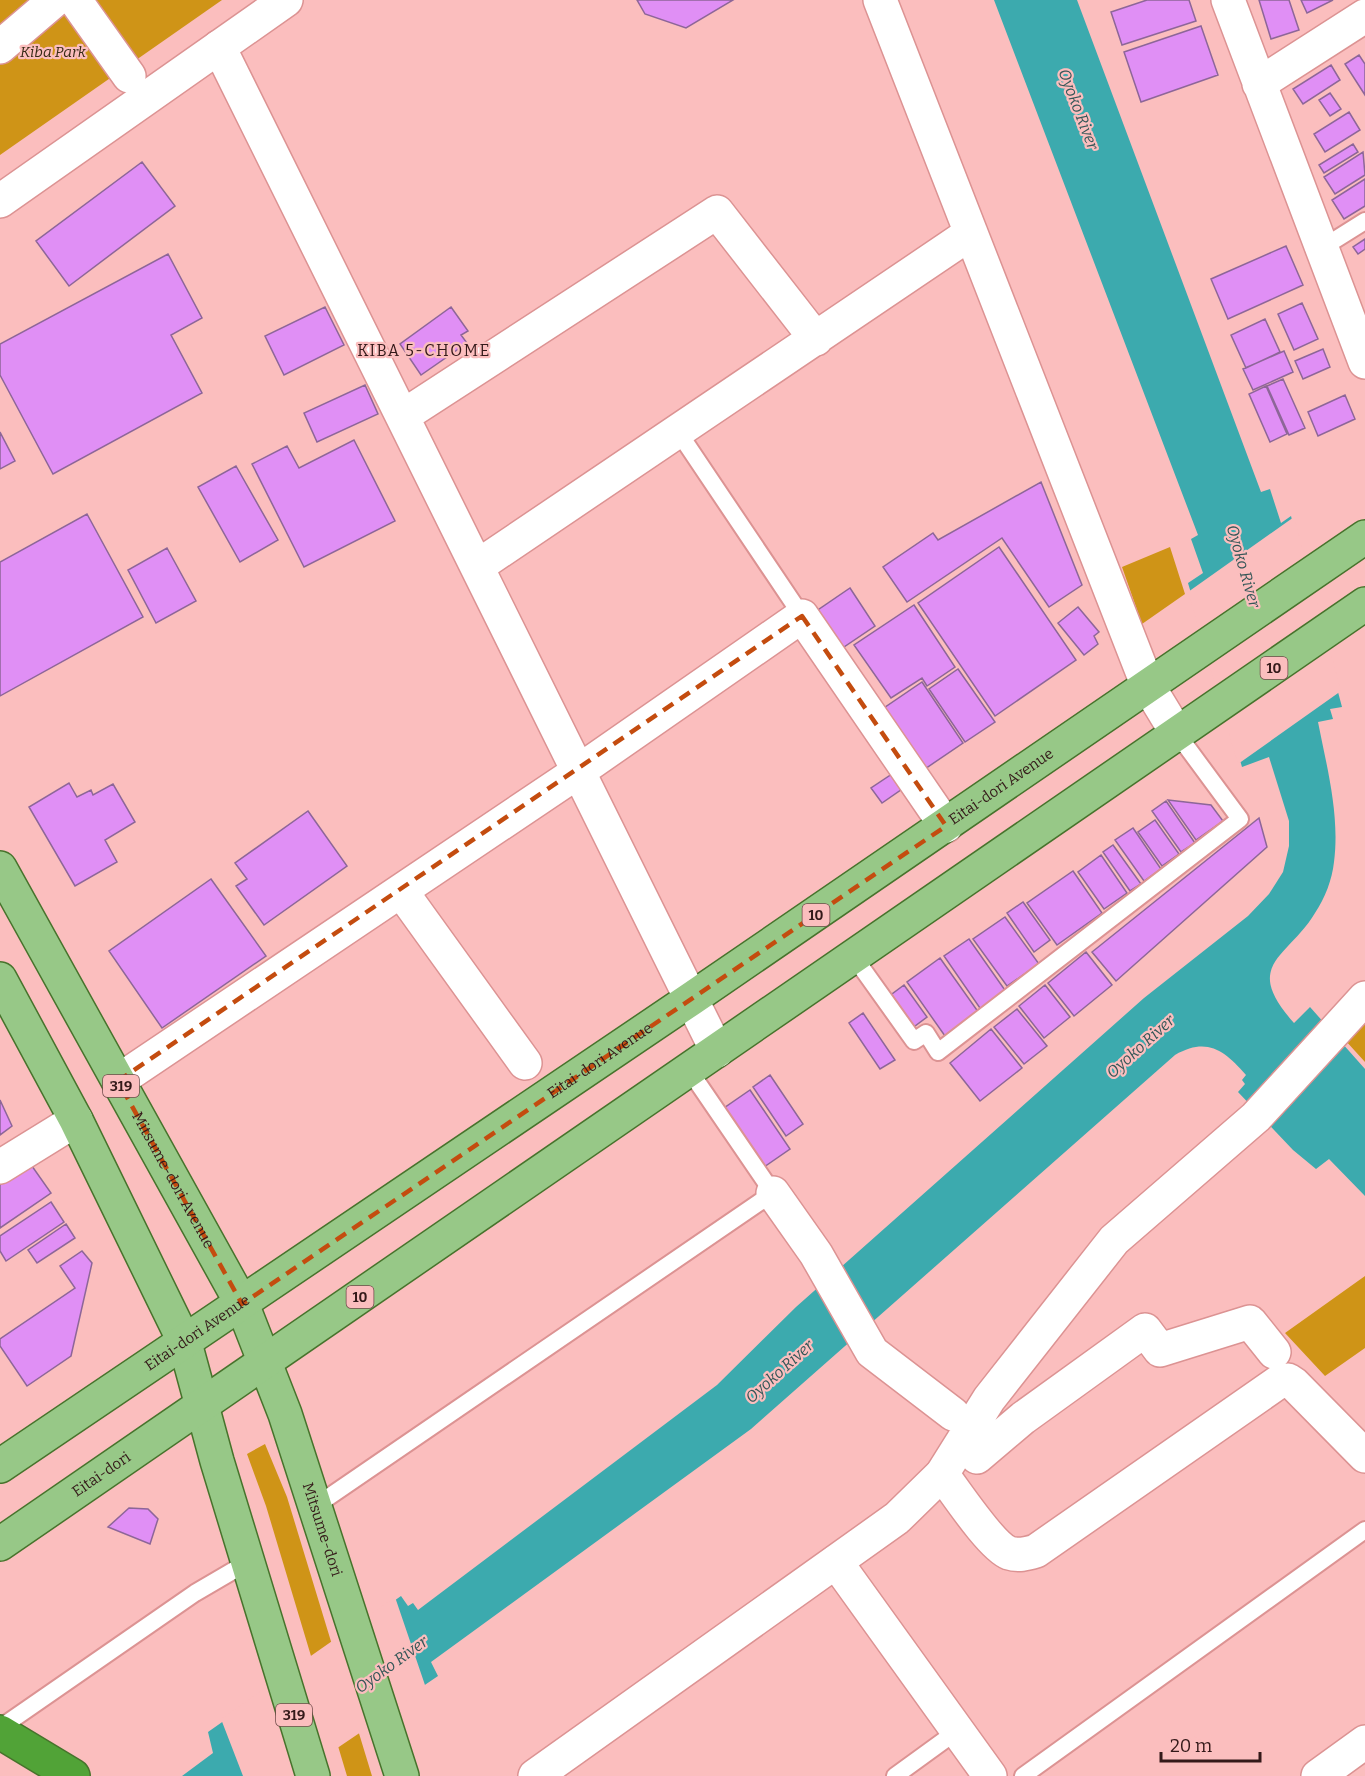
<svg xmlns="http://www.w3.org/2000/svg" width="1365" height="1776" font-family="Bitter,serif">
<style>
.green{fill:#cf9417}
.water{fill:#3caaae}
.pier{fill:#fbbebe}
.building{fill:#e08ff5;stroke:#8d6698;stroke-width:1.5}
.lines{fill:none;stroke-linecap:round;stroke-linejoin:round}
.lane-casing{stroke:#dc9393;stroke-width:20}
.street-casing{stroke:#dc9393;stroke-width:36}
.secondary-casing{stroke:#dc9393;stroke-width:36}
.primary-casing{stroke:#47732c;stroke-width:36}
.highway-casing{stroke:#47732c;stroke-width:36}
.lane{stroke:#fff;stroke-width:16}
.street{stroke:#fff;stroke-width:33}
.secondary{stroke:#fff;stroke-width:33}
.primary{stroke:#97c887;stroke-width:33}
.highway{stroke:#51a337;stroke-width:33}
.marked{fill:none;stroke:#c44c0f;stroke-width:4.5;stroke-dasharray:12 8;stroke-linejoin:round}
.labels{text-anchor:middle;stroke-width:4.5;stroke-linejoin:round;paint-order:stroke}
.shield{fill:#fbbebe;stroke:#704a4a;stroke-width:1.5}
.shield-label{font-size:14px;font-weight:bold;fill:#341919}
.park-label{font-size:15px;font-style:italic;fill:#382b16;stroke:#fbbebe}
.street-label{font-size:15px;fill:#341919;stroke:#fbbebe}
.water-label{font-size:16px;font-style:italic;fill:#365758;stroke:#fbbebe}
.neighbourhood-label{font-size:16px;letter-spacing:1.5px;fill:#341919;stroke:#fbbebe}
</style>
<rect width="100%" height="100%" fill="#fbbebe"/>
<path class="green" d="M0 0H222L0 155Z
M1170 547 1185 594 1142 624 1122 567Z
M1365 1012V1062L1335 1029Z
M1365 1276V1348L1325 1376 1285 1333Z
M265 1444 287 1497 372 1776H347L266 1506 247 1454Z"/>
<path class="water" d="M994 0H1077L1261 492 1270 489 1281 523 1291 516 1342 707 1330 709 1333 719 1318 722C1327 768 1340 815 1334 862 1332 880 1325 898 1315 913 1288 958 1241 964 1294 1023L1310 1007 1365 1069V1196L1329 1159 1316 1169 1293 1150 1238 1092 1245 1084 1242 1080 1246 1075C1224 1050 1207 1037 1175 1055L751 1429 431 1662 438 1676 291 1776H182L213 1753 208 1732 401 1596 408 1606 413 1603 418 1610 717 1385 796 1307 1144 998 1248 916 1269 894 1283 872 1289 846V821L1269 757 1242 767 1188 583 1203 573 1191 539 1198 535Z"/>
<path class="pier" d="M1294 517 1341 691 1238 764 1188 592Z
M395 1597 426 1688 296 1776H243L221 1719Z"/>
<path class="building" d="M637 0H733L686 28 645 14Z
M1147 0H1189L1196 21 1122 45 1111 12Z
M1259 0H1289L1299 30 1271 39Z
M1301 0H1333L1307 13Z
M1201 26 1218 75 1141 102 1124 52Z
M1359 55 1365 64V95L1345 64Z
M1331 65 1340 80 1303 104 1293 89Z
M1330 93 1341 109 1330 116 1319 100Z
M1349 112 1360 130 1325 152 1314 134Z
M1353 144 1358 152 1324 173 1319 165Z
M1363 152 1365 175 1335 194 1324 177Z
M142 162 175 206 69 286 36 241Z
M1365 179V206L1344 219 1332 200Z
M1365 239V249L1358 254 1353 247Z
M1286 246 1303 285 1228 319 1211 279Z
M168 254 202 318 171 335 202 393 53 474 0 375V344Z
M1302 303 1318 339 1294 350 1278 314Z
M325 307 344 345 284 375 265 336Z
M451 307 468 331 461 335 467 343 421 375 400 344Z
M1265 319 1280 352 1246 368 1231 335Z
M1323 349 1330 367 1303 379 1295 361Z
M1284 351 1293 372 1253 390 1243 369Z
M1283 379 1305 428 1289 435 1267 386Z
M365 385 378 414 317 442 304 413Z
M1266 386 1287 434 1270 442 1249 394Z
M1345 395 1355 419 1318 436 1308 412Z
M0 432 15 461 0 469Z
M354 440 395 521 304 567 252 464 287 446 299 468Z
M236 466 278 540 240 562 198 487Z
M1041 482 1082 585 1049 607 1002 538 907 602 883 567 933 533 938 540Z
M87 514 143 617 0 696V562Z
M999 547 1076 660 995 716 918 603Z
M167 548 196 601 156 623 128 570Z
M850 588 875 626 838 651 812 614Z
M914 605 955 667 927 686 922 678 891 698 854 645Z
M1078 607 1099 632 1094 636 1098 644 1084 655 1058 623Z
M958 669 995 722 965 742 929 689Z
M922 682 963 743 919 773 878 712Z
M895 772 905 787 882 803 871 788Z
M69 783 77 797 91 790 93 795 113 784 135 822 105 840 117 862 75 886 29 807Z
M1168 800 1211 805 1223 821 1196 840Z
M1166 801 1195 843 1181 852 1152 811Z
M308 811 347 866 264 925 236 886 247 879 235 863Z
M1259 818 1267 847 1116 981 1092 952Z
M1155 820 1179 854 1162 866 1138 832Z
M1133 828 1161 869 1144 881 1115 840Z
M1113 845 1141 884 1130 891 1103 852Z
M1101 855 1127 893 1104 909 1078 872Z
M1073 871 1102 913 1057 945 1027 903Z
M211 879 266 956 162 1028 109 951Z
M1023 902 1050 940 1034 952 1007 913Z
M1005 917 1039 964 1007 986 973 939Z
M969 939 1007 993 982 1011 944 956Z
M1086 952 1112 985 1074 1016 1048 983Z
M940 958 979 1013 945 1036 907 982Z
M904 985 927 1017 911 1029 888 997Z
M1045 985 1070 1017 1044 1038 1019 1006Z
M1017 1009 1047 1046 1024 1064 994 1027Z
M863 1013 895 1060 880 1069 849 1023Z
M991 1029 1022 1068 980 1101 950 1063Z
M770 1075 803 1124 786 1136 753 1087Z
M750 1090 790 1149 764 1167 724 1108Z
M0 1100 12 1126 0 1135Z
M27 1159 51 1193 0 1228V1177Z
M51 1202 64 1222 6 1261 0 1251V1236Z
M66 1224 75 1238 37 1263 28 1250Z
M82 1251 92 1263 71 1356 27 1386 0 1346V1339L75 1288 60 1266Z
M129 1508 148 1509 158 1519 150 1544 108 1527Z"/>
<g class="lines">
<defs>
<path id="lane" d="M1322 248 1365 221
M679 433 802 616
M854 957 914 1041 926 1033 938 1052 1240 819 1178 735
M314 1507 773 1193 689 1070
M0 1728 195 1593 248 1562
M895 1776 957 1731
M1023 1776 1365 1530"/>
<path id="street" d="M75 0 129 76
M880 0 1147 684 1178 735
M1228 0 1365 362
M0 47 55 0
M219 47 717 1051
M1259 84 1365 16
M403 416 717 212 816 339
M478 566 971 233
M401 891 525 1063
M118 1081 579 771 802 616 946 826
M0 1167 76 1120
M773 1193 816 1254 872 1352 953 1414
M977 1457 1023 1418 1145 1330 1160 1350 1250 1322 1274 1352
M535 1776 897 1518 942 1474 989 1399 1114 1240 1256 1117 1365 998
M1318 1776 1365 1742"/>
<path id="secondary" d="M0 201 286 0
M942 1474C955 1491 991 1546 1009 1553 1018 1556 1026 1554 1036 1551L1280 1381 1288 1380 1294 1384 1365 1456
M836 1562 990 1776"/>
<g id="primary">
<path id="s1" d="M0 868 242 1304 285 1414 402 1776"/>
<path d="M0 979 76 1120 185 1343 217 1461 313 1776"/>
<path id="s2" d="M0 1466 691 999 1365 537"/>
<path id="s3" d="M0 1544 1365 604"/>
</g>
<path id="highway" d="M0 1732 73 1776"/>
</defs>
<use href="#lane" class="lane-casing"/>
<use href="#street" class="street-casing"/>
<use href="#secondary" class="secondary-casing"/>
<use href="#primary" class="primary-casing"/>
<use href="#highway" class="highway-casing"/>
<use href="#lane" class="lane"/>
<use href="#street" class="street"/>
<use href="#secondary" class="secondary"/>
<use href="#primary" class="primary"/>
<use href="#highway" class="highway"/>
</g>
<path class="marked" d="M802 616 946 826 242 1304 118 1081Z"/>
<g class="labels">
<g class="shield">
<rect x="1260.5" y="657" width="27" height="22" rx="4.5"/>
<rect x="802.5" y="904" width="27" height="22" rx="4.5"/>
<rect x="103" y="1075" width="36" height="22" rx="4.5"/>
<rect x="346.5" y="1286" width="27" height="22" rx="4.5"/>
<rect x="276" y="1704" width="36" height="22" rx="4.5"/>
</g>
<g class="shield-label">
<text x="1274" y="673">10</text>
<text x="816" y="920">10</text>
<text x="121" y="1091">319</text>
<text x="360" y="1302">10</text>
<text x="294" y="1720">319</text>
</g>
<g class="park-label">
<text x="53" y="57">Kiba Park</text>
</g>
<g class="street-label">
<text dy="5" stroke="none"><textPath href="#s2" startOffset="1210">Eitai-dori Avenue</textPath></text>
<text dy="5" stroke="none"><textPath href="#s2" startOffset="724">Eitai-dori Avenue</textPath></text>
<text dy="5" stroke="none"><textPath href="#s1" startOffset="357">Mitsume-dori Avenue</textPath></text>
<text dy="5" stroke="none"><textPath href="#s2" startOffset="238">Eitai-dori Avenue</textPath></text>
<text dy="5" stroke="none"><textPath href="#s3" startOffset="123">Eitai-dori</textPath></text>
<text dy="5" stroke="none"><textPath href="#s1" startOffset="738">Mitsume-dori</textPath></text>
</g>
<g class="water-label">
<text transform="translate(1079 109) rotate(69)" y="6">Oyoko River</text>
<text transform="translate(1244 566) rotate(74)" y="6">Oyoko River</text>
<text transform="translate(1140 1046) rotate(-42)" y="6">Oyoko River</text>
<text transform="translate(779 1371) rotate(-42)" y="6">Oyoko River</text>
<text transform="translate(391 1664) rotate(-36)" y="6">Oyoko River</text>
</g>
<g class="neighbourhood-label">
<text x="424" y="356">KIBA 5-CHOME</text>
</g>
</g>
<path d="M1161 1752v9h99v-9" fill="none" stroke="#341919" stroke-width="3"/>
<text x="1170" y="1752" font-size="18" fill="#341919" stroke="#fbbebe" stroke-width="4.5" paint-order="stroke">20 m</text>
</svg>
